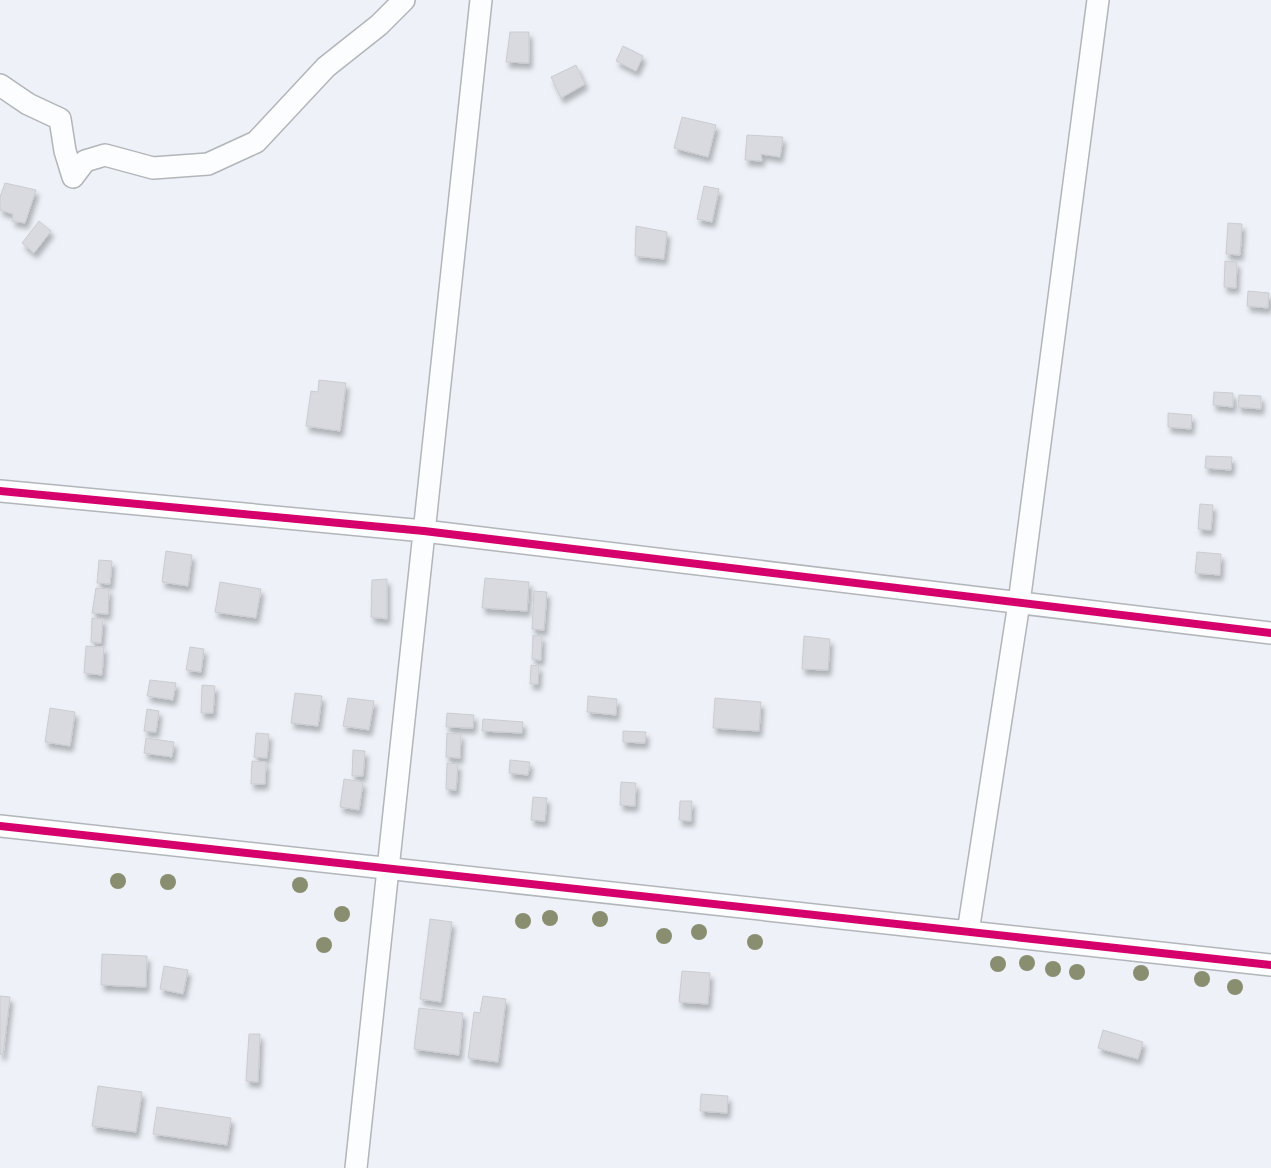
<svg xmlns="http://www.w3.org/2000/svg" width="1271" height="1168" font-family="Quicksand,sans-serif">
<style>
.building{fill:#d8dadf;stroke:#caccd0;filter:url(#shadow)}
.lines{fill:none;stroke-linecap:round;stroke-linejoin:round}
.street-casing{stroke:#b2b5b9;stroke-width:24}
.street{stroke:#fcfdfe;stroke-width:21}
.cycleway-casing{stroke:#fefefe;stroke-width:11}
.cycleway{stroke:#d6006c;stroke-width:8}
.tree{fill:#8a8e70}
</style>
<defs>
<filter id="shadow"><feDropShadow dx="3" dy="5.5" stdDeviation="2.5" flood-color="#0004"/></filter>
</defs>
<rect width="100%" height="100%" fill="#eef2f8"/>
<path class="building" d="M510 32H529V63L506 62Z
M623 46 643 56 636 71 616 61Z
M576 65 585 84 561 98 551 77Z
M682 117 716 125 708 157 674 148Z
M747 135 783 137 780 157 761 154 762 161 745 160Z
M5 183 36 190 25 223 12 221 13 214 0 210V197Z
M704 186 719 189 712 222 697 219Z
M39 221 51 231 34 253 22 243Z
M1228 223 1242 224 1240 255 1226 254Z
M636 226 667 232 664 259 635 256Z
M1225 261 1237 262 1236 288 1224 287Z
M1248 291 1269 293 1268 308 1247 306Z
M319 380 346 383 340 431 306 426 311 391 318 392Z
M1214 392 1233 393V407L1213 405Z
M1239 395 1261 396V409L1238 407Z
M1168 413 1192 415 1191 429 1168 427Z
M1206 456 1232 457 1231 470 1205 468Z
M1200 504 1213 505 1211 530 1198 529Z
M166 551 192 555 188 586 162 582Z
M1197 552 1221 554 1220 575 1195 573Z
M99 560 112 561 110 584 97 583Z
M485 578 529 582 527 611 482 608Z
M387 579V619L371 617 372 580Z
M220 582 261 589 256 618 215 612Z
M96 588 109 589 108 614 92 613Z
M534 591 547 592 544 630 532 629Z
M92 618 103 619 101 643 91 642Z
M533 635 542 636 541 660 532 659Z
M804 636 830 639 828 670 802 669Z
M86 646 104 647 102 675 84 673Z
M190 647 204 649 201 672 186 670Z
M531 665 539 666 538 684H530Z
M150 680 176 683 173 700 147 696Z
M202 685 215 686 213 713H201Z
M295 693 322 696 318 726 291 723Z
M588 696 617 699 616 715 587 712Z
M348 698 374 701 369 730 343 726Z
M715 698 761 702 759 731 713 728Z
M50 708 75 712 70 746 45 742Z
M147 709 159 711 156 732 144 731Z
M447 713 474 715 473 728 446 727Z
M483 719 523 722 522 733 482 731Z
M623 731 646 732 645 743 623 742Z
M256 733 269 734 267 758 254 757Z
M447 733 461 734 460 758 446 757Z
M146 738 174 742 172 757 144 753Z
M353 750 365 751 363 776H352Z
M510 760 530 762 528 775 509 773Z
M252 761 266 762 265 784H251Z
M447 763 458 764 456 790 446 789Z
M344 779 363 782 359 810 340 807Z
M621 782 636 783 635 806 620 805Z
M533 797 547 798 545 821 531 820Z
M680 801H692L691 821 679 820Z
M430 919 452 922 441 1002 420 999Z
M102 954 147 956 146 987 101 985Z
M164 966 188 970 183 994 160 989Z
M682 971 710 973 708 1004 679 1002Z
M0 996 10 997 3 1055 0 1054Z
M483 996 506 999 498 1062 468 1058 474 1012 480 1013Z
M419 1008 463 1013 459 1055 414 1049Z
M1103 1030 1143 1042 1138 1059 1098 1048Z
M249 1034H260L258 1082 246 1081Z
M98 1086 142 1092 136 1132 92 1126Z
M701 1094 728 1096 727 1113 700 1111Z
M157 1107 231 1118 227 1145 153 1134Z"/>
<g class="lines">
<defs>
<path id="street" d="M0 85 28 104 60 119 65 151 73 177 85 161 105 155 153 168 208 164 256 142 326 67 379 25 404 0
M0 491 424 531 1271 633
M0 826 1271 965
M968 932 1019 603 1098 0
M356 1168 481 0"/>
</defs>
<use href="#street" class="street-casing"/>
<use href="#street" class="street"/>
<defs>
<path id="cycleway" d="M0 491 424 531 1271 633
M0 826 1271 965"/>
</defs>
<use href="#cycleway" class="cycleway-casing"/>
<use href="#cycleway" class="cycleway"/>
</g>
<g class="tree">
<circle cx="118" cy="881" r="8"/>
<circle cx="168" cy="882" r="8"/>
<circle cx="300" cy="885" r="8"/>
<circle cx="342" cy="914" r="8"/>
<circle cx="550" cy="918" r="8"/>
<circle cx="600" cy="919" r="8"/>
<circle cx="523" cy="921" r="8"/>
<circle cx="699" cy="932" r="8"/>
<circle cx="664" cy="936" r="8"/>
<circle cx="755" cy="942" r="8"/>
<circle cx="324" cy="945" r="8"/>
<circle cx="1027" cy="963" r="8"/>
<circle cx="998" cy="964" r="8"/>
<circle cx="1053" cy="969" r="8"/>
<circle cx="1077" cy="972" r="8"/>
<circle cx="1141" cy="973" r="8"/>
<circle cx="1202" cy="979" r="8"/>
<circle cx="1235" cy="987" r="8"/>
</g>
</svg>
